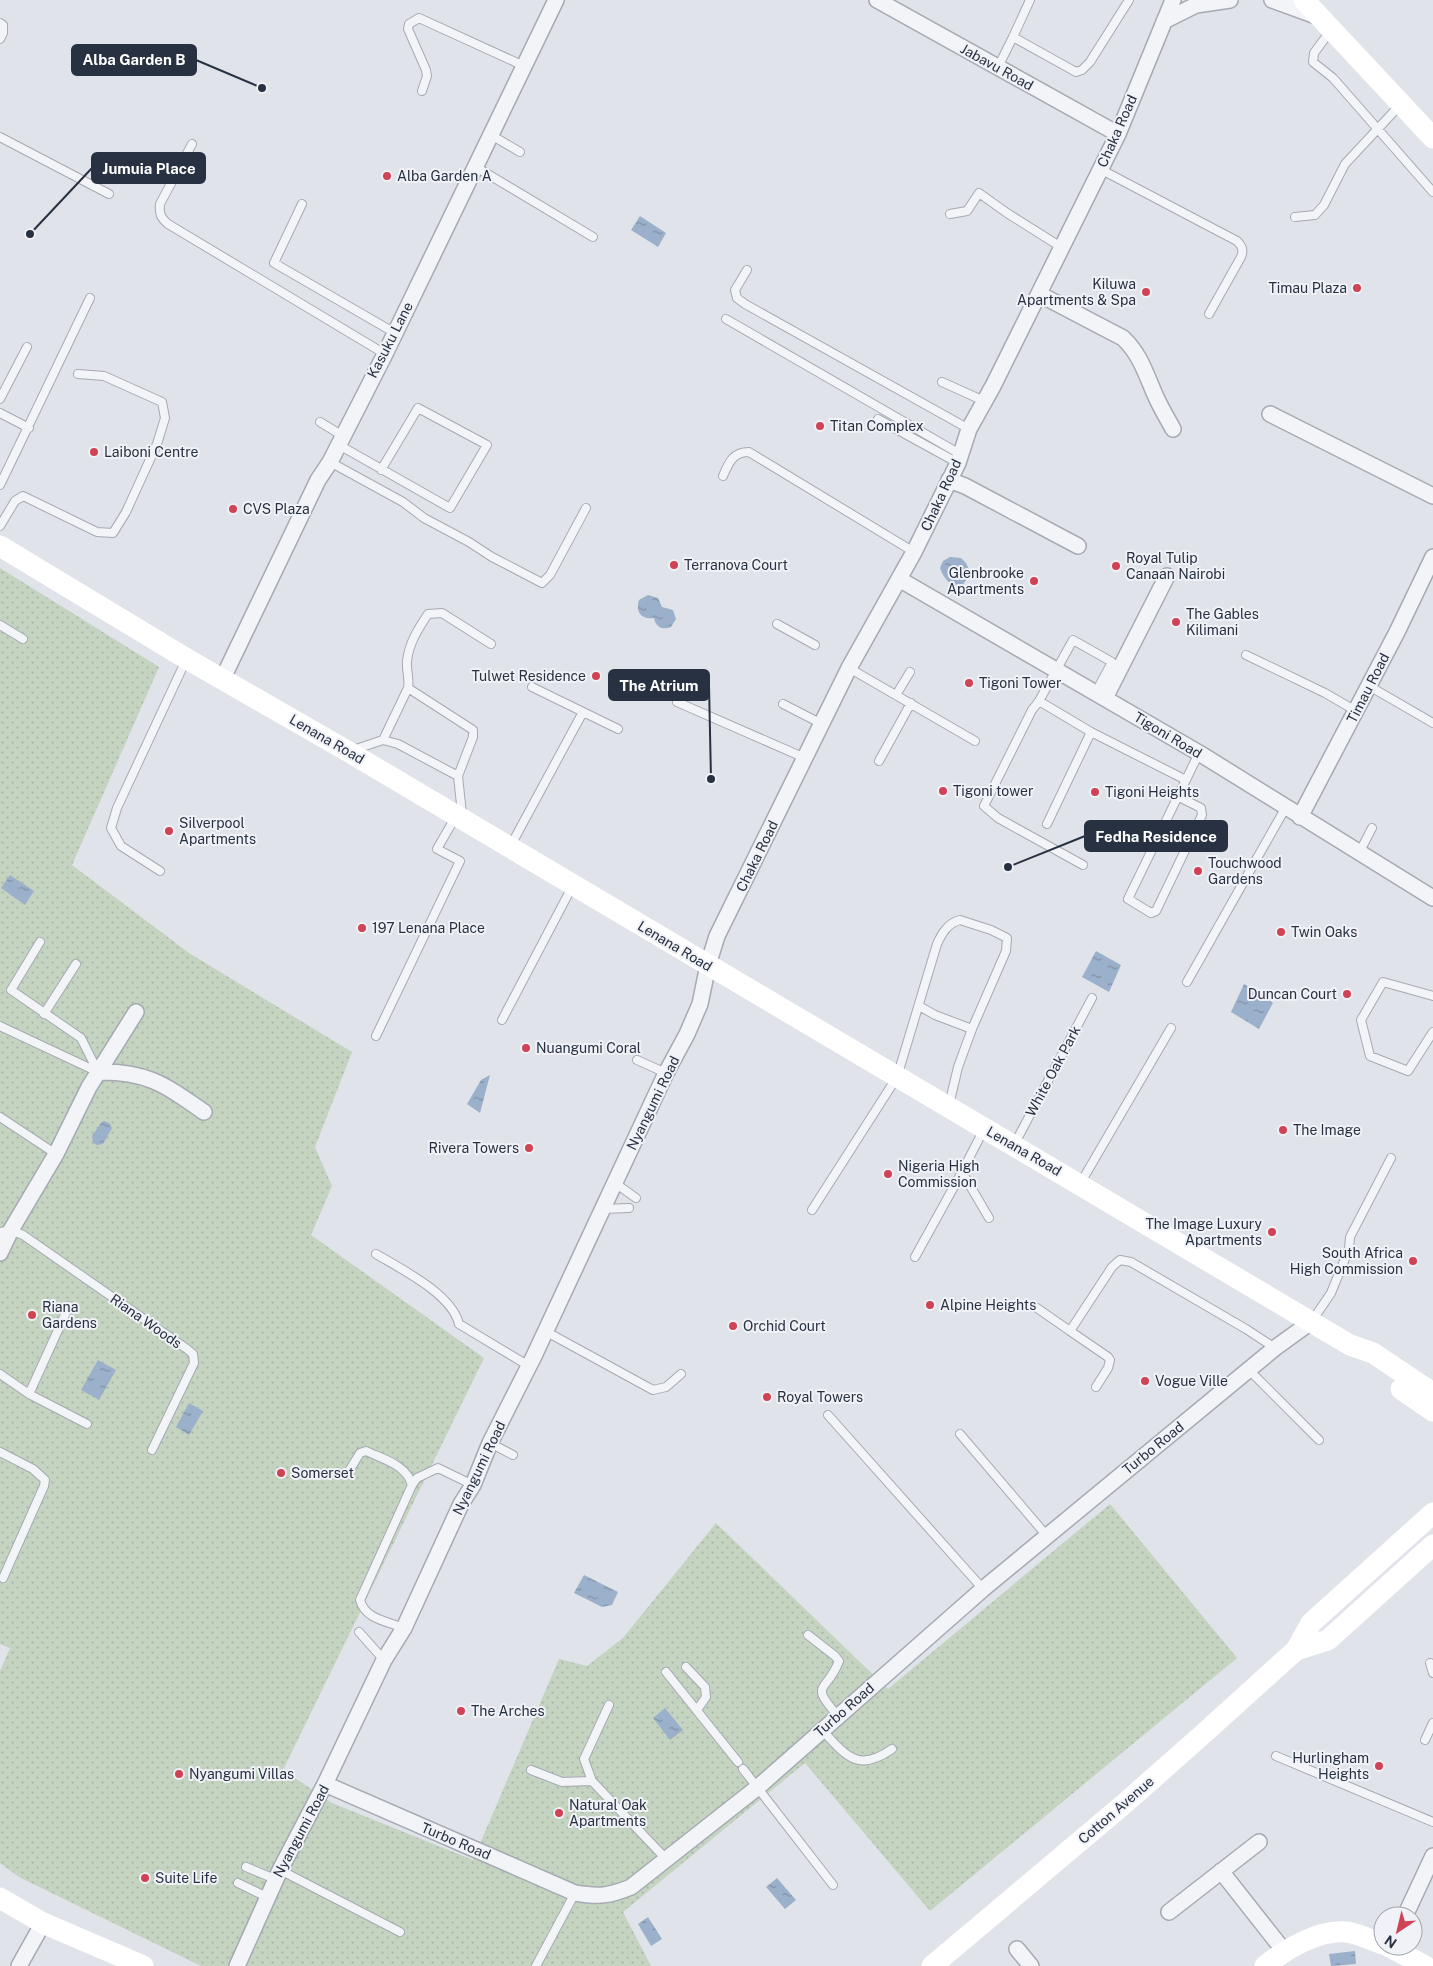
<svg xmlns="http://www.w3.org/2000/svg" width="1433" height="1966" font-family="'Public Sans',sans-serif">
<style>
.garden{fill:url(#garden-dots)}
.water{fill:url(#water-ripples)}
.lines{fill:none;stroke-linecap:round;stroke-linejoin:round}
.lane-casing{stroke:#a5aab3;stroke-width:10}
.street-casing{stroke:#a5aab3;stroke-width:18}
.lane{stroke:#f3f4f7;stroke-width:8}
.street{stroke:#f3f4f7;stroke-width:15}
.secondary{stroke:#fff;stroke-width:21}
.poi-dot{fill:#d04355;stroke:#f0f2f7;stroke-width:2}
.labels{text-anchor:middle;stroke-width:4;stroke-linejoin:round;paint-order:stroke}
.street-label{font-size:14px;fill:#283141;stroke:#f0f2f7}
.poi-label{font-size:14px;fill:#283141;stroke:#f0f2f7;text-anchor:start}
.leader{fill:none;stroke:#283141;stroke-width:2}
.callout-dot{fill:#283141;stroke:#f0f2f7;stroke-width:2}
.callout{fill:#283141;stroke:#283141;stroke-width:2}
.callout-label{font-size:15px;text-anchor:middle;font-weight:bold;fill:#fff}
</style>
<defs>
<pattern id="garden-dots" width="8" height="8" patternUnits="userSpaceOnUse" patternTransform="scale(1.25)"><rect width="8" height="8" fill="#c5d3c1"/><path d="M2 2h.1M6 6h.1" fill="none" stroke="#a9b6a7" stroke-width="1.8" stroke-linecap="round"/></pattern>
<pattern id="water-ripples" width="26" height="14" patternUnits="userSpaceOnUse" patternTransform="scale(1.25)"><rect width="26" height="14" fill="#9bb0ca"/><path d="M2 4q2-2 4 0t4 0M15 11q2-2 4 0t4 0" fill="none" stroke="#7e90a6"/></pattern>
</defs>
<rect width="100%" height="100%" fill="#e0e3e9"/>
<path class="garden" d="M0 568 159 667 72 865 189 953 352 1052 315 1147 332 1186 311 1235 484 1358 283 1770 332 1803 473 1860 559 1659 587 1666 623 1638 716 1523 888 1689 1110 1504 1237 1658 930 1911 805 1763 623 1912 651 1966H201L19 1877 0 1863V1671L10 1648 0 1644Z"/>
<path class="water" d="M640 216 666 233 658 247 631 230Z
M950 557 961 558 966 563 971 573 962 586C950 586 944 579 940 568L943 561Z
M648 595 658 598 662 607 673 610 676 619 671 627C663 630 656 628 654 618 642 620 635 612 639 600Z
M10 875 34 891 25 905 1 888Z
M1096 951 1121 965 1109 992 1082 977Z
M1244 984 1273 1003 1259 1029 1231 1012Z
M490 1075 480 1113 467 1104 481 1080Z
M104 1121 109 1123 112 1128 103 1144 97 1145 93 1143 92 1136 101 1123Z
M98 1360 116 1370 99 1400 81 1390Z
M189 1403 203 1411 189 1435 176 1427Z
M584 1575 618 1592 612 1605 602 1607 574 1593Z
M665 1708 683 1730 670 1740 653 1718Z
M777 1878 796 1900 785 1909 766 1887Z
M648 1917 662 1939 651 1946 638 1924Z
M1355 1951 1356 1964 1331 1966 1329 1954Z"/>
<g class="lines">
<defs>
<path id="lane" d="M1030 0 1013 37 1076 72 1082 70 1090 62 1129 0
M0 23 3 25V33L0 39
M1331 30 1314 53 1313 62 1333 78 1433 192
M998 67 1013 37
M422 91 427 76 426 70 408 29 409 24 419 18 524 66
M491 135 520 152
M0 137 109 194
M192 144 160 204C159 214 161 218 168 224L385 354
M476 167 593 237
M1100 169 1237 241C1242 246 1244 250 1241 257L1209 314
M302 204 274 263 395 333
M950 214 967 211 979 193 1007 213 1061 247
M1295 217 1315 215 1324 205 1345 164 1400 105
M747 270 735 290 737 298 745 304 969 429
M726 319 960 454
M942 382 984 401
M0 399 27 347
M0 413 29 428
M878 419 958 463
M320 422 343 436
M339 445 450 508 487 445 418 408 381 470
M330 462 403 502 424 518 469 542 492 557 542 583 550 575 586 508
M723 476C729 462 733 452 749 452L914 552
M0 485 90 298
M0 526 15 501 23 496 97 532 113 533 126 512 157 444 165 418 162 402 104 376 78 374
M777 624 815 645
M0 625 23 639
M1246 655 1325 693 1356 711
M849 668 975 741
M1369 686 1433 723
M532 687 618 729
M408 688 473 730V737L458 776
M896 695 910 672
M1039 701 1073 640 1112 662 1096 692
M677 702 805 758
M783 704 822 724
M383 740 408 688C410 679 406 671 407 661 409 643 418 629 428 614L442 613 491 644
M353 750 383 740 398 744 458 776 462 814
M879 761 911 703
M1177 796 1201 808 1202 815 1156 911 1151 913 1128 899 1199 753
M1047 824 1091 732
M511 845 583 712
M1359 853 1372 828
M1083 865 998 818 984 806 1032 710 1039 701 1091 732 1186 780
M160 871 121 846 111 828 117 808 186 660
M40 942 11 990 81 1038 98 1072
M1187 982 1286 807
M1433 996 1383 982 1361 1020 1370 1056 1408 1071 1433 1032
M919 1006 935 1015 972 1029 958 1067 949 1105
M44 1014 76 964
M502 1020 572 887
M0 1026 98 1072
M376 1036 460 861 437 849 456 816
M637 1060 666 1073
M0 1117 56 1154
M1014 1145 1092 998
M962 1172 989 1218
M615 1183 636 1198
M1080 1184 1171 1028
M603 1209 629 1208
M812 1210 897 1077 937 944C942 933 948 923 960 920L991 930 1007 938 1006 951 972 1029
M0 1232 11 1230 23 1235 187 1349 193 1354 194 1363 152 1450
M376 1254C401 1269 452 1294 459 1324L529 1366
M915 1257 962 1172 984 1129
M1037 1308 1070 1331
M1312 1321 1331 1293 1349 1249 1350 1237 1391 1158
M545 1331 653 1390 666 1387 681 1374
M1249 1370 1319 1440
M0 1374 29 1394 87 1424
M1096 1387 1108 1368 1110 1360 1108 1357 1070 1331 1112 1267 1120 1260 1131 1262 1246 1329 1275 1348
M29 1394 69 1306
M828 1415 983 1589
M960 1434 1047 1536
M490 1443 513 1455
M0 1452 33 1469 45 1480 44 1486 3 1578
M349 1471 360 1453 366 1451C383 1459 407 1465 412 1485
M404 1628C386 1621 365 1619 360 1600L412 1485 417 1478 438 1468 473 1485
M359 1632 384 1660
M808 1635 835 1656 839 1661C827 1693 808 1682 838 1716
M1430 1663 1433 1673
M686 1667 705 1687 706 1697 697 1710
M666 1672 738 1762
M609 1705 584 1759 592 1781 667 1860
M822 1730C846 1756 858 1773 892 1749
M1425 1740 1433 1723
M1276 1756 1433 1822
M743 1769 833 1885
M531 1770 562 1782 592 1781
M246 1867 275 1879
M280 1870 400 1932
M238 1883 267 1897
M536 1966 575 1893"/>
<path id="street" d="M877 0 1118 134
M1272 0 1316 16
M1164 21 1196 5 1230 0
M1039 294 1123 338C1141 355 1146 375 1156 397 1161 408 1167 418 1173 429
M1270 414 1433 496
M949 480 965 486 1078 546
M899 579 1199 753 1433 898
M222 680 318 480 330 462 385 354 556 0
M1105 698 1167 576
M1300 817 1397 632 1433 557
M98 1072C147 1071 165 1085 204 1112
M0 1253 11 1230 56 1154 89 1087 136 1012
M325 1784 575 1893C599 1897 609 1896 631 1887L758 1787 983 1589 1275 1348 1311 1322
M1221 1871 1284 1951
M1169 1912 1259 1842
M1405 1916 1433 1856
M1017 1949 1031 1966
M19 1966 43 1923
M237 1966 280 1870 325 1784 384 1660 404 1628 461 1504 473 1485 490 1443 534 1356 666 1073 687 1034 700 1004 708 965 717 936 849 668 914 552 958 463 969 429 993 386 1118 134 1173 0"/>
</defs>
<use href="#lane" class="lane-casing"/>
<use href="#street" class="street-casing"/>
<use href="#lane" class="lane"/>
<use href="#street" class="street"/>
<path class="secondary" d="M1304 0 1433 138
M0 546 187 659 349 752 1350 1345 1373 1353 1433 1393
M1401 1389 1433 1411
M1296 1650 1328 1640 1433 1545
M0 1898 43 1923 143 1966
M1388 1946 1425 1966
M932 1966 1124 1804 1202 1735 1296 1650 1311 1623 1433 1513
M1265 1966C1286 1949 1317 1930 1346 1932 1358 1933 1372 1941 1383 1944"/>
</g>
<g class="poi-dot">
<circle cx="387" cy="176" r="5"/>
<circle cx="1357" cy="288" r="5"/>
<circle cx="1146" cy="292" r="5"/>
<circle cx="820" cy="426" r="5"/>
<circle cx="94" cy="452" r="5"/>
<circle cx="233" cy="509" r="5"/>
<circle cx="674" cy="565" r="5"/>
<circle cx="1116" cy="566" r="5"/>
<circle cx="1034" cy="581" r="5"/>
<circle cx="1176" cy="622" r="5"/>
<circle cx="596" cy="676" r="5"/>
<circle cx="969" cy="683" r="5"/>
<circle cx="943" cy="791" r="5"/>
<circle cx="1095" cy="792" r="5"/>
<circle cx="169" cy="831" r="5"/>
<circle cx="1198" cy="871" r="5"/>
<circle cx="362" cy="928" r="5"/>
<circle cx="1281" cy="932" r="5"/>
<circle cx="1347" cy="994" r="5"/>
<circle cx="526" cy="1048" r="5"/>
<circle cx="1283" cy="1130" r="5"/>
<circle cx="529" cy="1148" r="5"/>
<circle cx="888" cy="1174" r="5"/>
<circle cx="1272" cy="1232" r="5"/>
<circle cx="1413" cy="1261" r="5"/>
<circle cx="930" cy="1305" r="5"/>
<circle cx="32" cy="1315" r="5"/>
<circle cx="733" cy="1326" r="5"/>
<circle cx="1145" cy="1381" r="5"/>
<circle cx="767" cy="1397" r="5"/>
<circle cx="281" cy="1473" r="5"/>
<circle cx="461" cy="1711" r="5"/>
<circle cx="1379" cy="1766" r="5"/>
<circle cx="179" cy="1774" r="5"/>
<circle cx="559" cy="1813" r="5"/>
<circle cx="145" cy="1878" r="5"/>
</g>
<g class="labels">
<g class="street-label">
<text transform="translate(997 67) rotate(29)" y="5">Jabavu Road</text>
<text transform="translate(1117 131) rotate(-66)" y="5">Chaka Road</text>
<text transform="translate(390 340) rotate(-63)" y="5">Kasuku Lane</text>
<text transform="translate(941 495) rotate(-65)" y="5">Chaka Road</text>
<text transform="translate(1368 688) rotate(-63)" y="5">Timau Road</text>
<text transform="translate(1168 735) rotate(31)" y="5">Tigoni Road</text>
<text transform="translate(327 739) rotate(30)" y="5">Lenana Road</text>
<text transform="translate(757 856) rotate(-64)" y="5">Chaka Road</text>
<text transform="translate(675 946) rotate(31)" y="5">Lenana Road</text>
<text transform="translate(1053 1071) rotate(-62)" y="5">White Oak Park</text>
<text transform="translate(653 1103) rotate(-64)" y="5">Nyangumi Road</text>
<text transform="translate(1024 1151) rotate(30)" y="5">Lenana Road</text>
<text transform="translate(146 1321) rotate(35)" y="5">Riana Woods</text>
<text transform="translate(1153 1448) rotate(-39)" y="5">Turbo Road</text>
<text transform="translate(479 1468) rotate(-64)" y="5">Nyangumi Road</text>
<text transform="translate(844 1710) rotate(-41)" y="5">Turbo Road</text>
<text transform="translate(1116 1810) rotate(-41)" y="5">Cotton Avenue</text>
<text transform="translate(301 1831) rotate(-62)" y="5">Nyangumi Road</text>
<text transform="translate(456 1841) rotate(23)" y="5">Turbo Road</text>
</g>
<g class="poi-label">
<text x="397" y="181">Alba Garden A</text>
<text x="1136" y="289" text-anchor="end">Kiluwa<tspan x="1136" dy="16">Apartments &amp; Spa</tspan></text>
<text x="1347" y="293" text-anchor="end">Timau Plaza</text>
<text x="830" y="431">Titan Complex</text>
<text x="104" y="457">Laiboni Centre</text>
<text x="243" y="514">CVS Plaza</text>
<text x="1126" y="563">Royal Tulip<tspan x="1126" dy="16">Canaan Nairobi</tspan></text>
<text x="684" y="570">Terranova Court</text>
<text x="1024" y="578" text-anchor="end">Glenbrooke<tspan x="1024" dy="16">Apartments</tspan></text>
<text x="1186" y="619">The Gables<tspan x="1186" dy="16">Kilimani</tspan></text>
<text x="586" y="681" text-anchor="end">Tulwet Residence</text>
<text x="979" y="688">Tigoni Tower</text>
<text x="953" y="796">Tigoni tower</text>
<text x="1105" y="797">Tigoni Heights</text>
<text x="179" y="828">Silverpool<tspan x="179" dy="16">Apartments</tspan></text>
<text x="1208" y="868">Touchwood<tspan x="1208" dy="16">Gardens</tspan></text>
<text x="372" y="933">197 Lenana Place</text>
<text x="1291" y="937">Twin Oaks</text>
<text x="1337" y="999" text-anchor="end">Duncan Court</text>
<text x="536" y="1053">Nuangumi Coral</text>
<text x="1293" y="1135">The Image</text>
<text x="519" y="1153" text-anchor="end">Rivera Towers</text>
<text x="898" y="1171">Nigeria High<tspan x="898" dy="16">Commission</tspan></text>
<text x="1262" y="1229" text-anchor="end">The Image Luxury<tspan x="1262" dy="16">Apartments</tspan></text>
<text x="1403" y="1258" text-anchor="end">South Africa<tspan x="1403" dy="16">High Commission</tspan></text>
<text x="940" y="1310">Alpine Heights</text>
<text x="42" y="1312">Riana<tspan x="42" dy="16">Gardens</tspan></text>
<text x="743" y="1331">Orchid Court</text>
<text x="1155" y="1386">Vogue Ville</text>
<text x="777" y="1402">Royal Towers</text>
<text x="291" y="1478">Somerset</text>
<text x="471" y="1716">The Arches</text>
<text x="1369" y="1763" text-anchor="end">Hurlingham<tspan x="1369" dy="16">Heights</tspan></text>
<text x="189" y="1779">Nyangumi Villas</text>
<text x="569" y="1810">Natural Oak<tspan x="569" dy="16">Apartments</tspan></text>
<text x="155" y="1883">Suite Life</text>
</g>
</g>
<path class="leader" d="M262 88L196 60M30 234L92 168M711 779L709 685M1008 867L1085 836"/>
<g class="callout-dot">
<circle cx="262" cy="88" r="5"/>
<circle cx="30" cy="234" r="5"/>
<circle cx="711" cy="779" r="5"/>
<circle cx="1008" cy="867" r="5"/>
</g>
<g class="callout">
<rect x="72" y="45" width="124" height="30" rx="5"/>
<rect x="92" y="153" width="113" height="30" rx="5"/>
<rect x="609" y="670" width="100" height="30" rx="5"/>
<rect x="1085" y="821" width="142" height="30" rx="5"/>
</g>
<g class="callout-label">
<text x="134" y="65">Alba Garden B</text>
<text x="149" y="174">Jumuia Place</text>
<text x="659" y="691">The Atrium</text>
<text x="1156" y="842">Fedha Residence</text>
</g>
<g transform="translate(1398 1931) rotate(215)"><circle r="24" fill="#f0f2f7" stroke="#a0a5ae"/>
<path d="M0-4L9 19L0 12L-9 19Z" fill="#d04355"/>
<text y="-8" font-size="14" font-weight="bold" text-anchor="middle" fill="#283141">N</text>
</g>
</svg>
